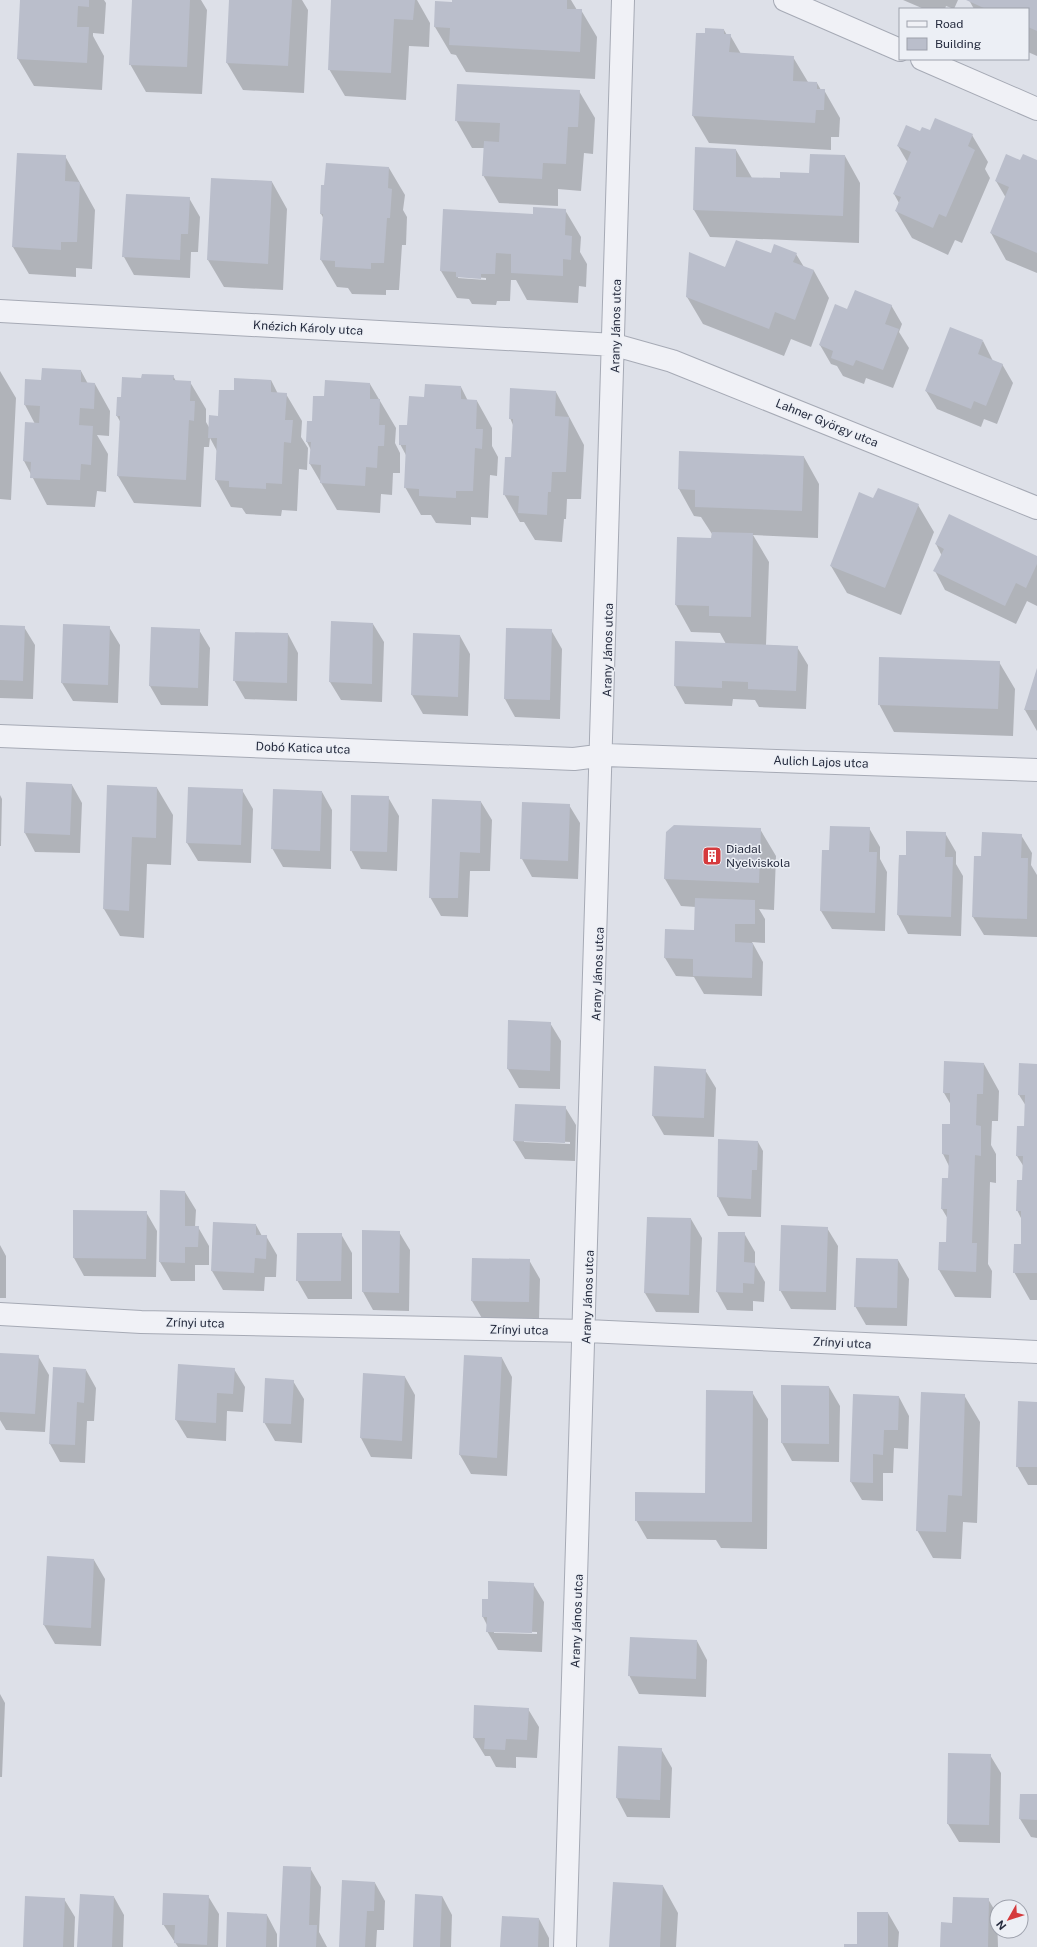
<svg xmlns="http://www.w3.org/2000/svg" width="1037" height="1947" font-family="'Public Sans',sans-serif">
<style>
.shadow{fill:#0003;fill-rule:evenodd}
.building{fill:#babecb}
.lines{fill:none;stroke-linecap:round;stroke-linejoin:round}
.street-casing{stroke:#a6aab5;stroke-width:24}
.street{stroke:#f0f1f6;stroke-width:22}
.labels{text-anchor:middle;stroke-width:3;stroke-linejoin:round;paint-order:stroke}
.street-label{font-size:12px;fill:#262c3f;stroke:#eceff5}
.poi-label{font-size:12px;fill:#262c3f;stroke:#eceff5;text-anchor:start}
</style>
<rect width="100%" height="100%" fill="#dde0e8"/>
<path class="shadow" d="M21 0H104L106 3 104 34 93 33V36L104 56 102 90 34 86 18 59Z
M133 0H201L207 10 202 94 146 92 130 64Z
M230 0H302L308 10 304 93 243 90 227 63Z
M332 0H417L430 23 429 47 409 46 406 100 345 96 329 69Z
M453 0H571L577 10H581L597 37 595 79 466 72 456 55 451 54 435 27 436 2 453 3Z
M903 0H958L954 9 946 6 945 9H924Z
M969 0H1037V56L1028 52V9H974Z
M724 30 727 35H730L741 54 793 57 808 82 817 83 821 90H824L840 118 839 137H831V150L709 143 693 116 697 34H706Z
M579 91 595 118 593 154 584 153 581 191 558 189V206L499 203 483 175 485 148H472L456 120Z
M930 132 972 135 988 162 985 169 990 178 962 243 955 240 948 255 912 238 896 211 899 203 894 194 908 163 898 146Z
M696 148 736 150 752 178 781 179 810 174 845 156 860 183 859 243 710 237 694 210Z
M18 154 65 156 95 210 92 269 76 268V277L29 274 13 247Z
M1021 162H1037V273L1006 260 991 233 1006 198 996 181Z
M389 168 405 195 403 210 407 217 406 245H402L399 290H386V295L352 294 348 288 337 287 321 260 324 219 321 214Z
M212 179 272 182 287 209 283 290 224 287 208 260Z
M189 198 200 217 198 252H191L190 278 134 275 124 257Z
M444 210 534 215 565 210 581 237 580 252 587 264 586 287 579 286 578 303 527 300 516 280H511L510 301H497L496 305 472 304 469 299 457 298 441 271ZM458 276 486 278V280L458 278Z
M796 254 804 267 814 271 829 298 811 347 791 339 784 356 703 324 687 297 726 269 771 255Z
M891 305 902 324 899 332 909 348 893 388 866 378 864 384 843 376 837 366 831 364 820 345 848 310Z
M983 341 993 361 1002 364 1013 383 997 424 984 419 981 427 937 409 926 391Z
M0 371 16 398 11 500 0 499Z
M81 371 88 384H95L110 411 109 436 97 435 108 454 106 492 97 491 95 507 47 505 24 461 35 424 25 405 42 381Z
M173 376 176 381 190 382 206 409V422L210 429 235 391 271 380 278 394H286L302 421 301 437 308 448 307 470 299 469 297 511 282 510 281 516 246 514 242 508 231 507 216 480 217 451 210 438 209 447H204L201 507 134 503 118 476 121 423 117 416 122 398 142 379Z
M370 384 396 428 395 443 400 453V473H393L392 495 381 494 380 513 337 510 310 464 311 450 307 442 313 422 325 397Z
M461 387 468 401H477L492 428V446L498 457 497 476 490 475 488 518 471 517V525L436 523 431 515H421L405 487 407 457 400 444 425 398Z
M556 392 584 445 581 499H567L566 519H564L562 542 535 540 524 522H520L504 494 512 458 513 425 510 418Z
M680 453 804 457 819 484 818 538 753 535 769 562 766 645 797 647 808 665 806 709 759 707 755 700 733 699 732 706 685 704 675 686 726 644 720 633 691 632 676 605 678 538 712 539V534L701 517 694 516 679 489Z
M874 499 918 505 934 532 901 615 847 593 831 566Z
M936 544 1037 557V606L1027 601 1016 624 945 590 935 571 942 556Z
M373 624 384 642 382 702 341 700 330 682Z
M0 626 24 627 35 645 33 699 0 698Z
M109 627 120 645 118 703 73 701 62 683Z
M152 628 199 630 210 648 208 706 161 705 150 686Z
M551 630 562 649 560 719 515 717 505 699Z
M288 634 298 653 297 701 245 699 234 680Z
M414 634 460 636 470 654 468 716 423 714 412 695Z
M999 662 1015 689 1013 736 894 732 879 704Z
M1037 670V731L1025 710Z
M27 783 72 785 82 803 80 853 35 852 25 833Z
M108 786 157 788 173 815 171 865 147 864 144 938 120 936 104 909Z
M242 790 253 809 251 863 198 861 187 843Z
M322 792 332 810 331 869 283 867 272 848Z
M0 795 2 799 1 846H0Z
M388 797 399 816 397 871 361 869 351 850Z
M481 802 492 820 490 871H470L468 917 441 916 430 897Z
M569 805 580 823 578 879 532 877 522 859Z
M869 828 880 847V859L887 872 885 931 832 929 821 911 830 851Z
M760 829 776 856 774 910 759 909 765 919V943L752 942 763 962 762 996 704 994 694 977 676 976 665 958 695 931 696 907 681 906 665 879 667 832Z
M945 833 956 852V864L963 876 961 936 908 934 898 915 899 856H906Z
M1021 835 1032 853 1031 865 1037 875V937L984 935 973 917 982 857Z
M550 1023 561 1041 560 1089 519 1088 508 1069Z
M984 1064 999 1091 998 1121H992L991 1145 996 1154V1183L990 1182 988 1264 992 1271 991 1298 955 1297 939 1270 947 1243 948 1219 942 1209 949 1179V1166L943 1154V1125H951V1105L944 1093Z
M1037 1065V1300H1030L1014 1272 1022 1245V1220L1017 1210 1023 1181 1024 1167 1017 1156 1025 1127 1026 1106 1019 1095Z
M655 1067 705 1070 716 1088 714 1137 664 1135 653 1116Z
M565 1107 576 1125 575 1161 525 1159 514 1141ZM524 1140 570 1142V1144L524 1142Z
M719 1140 758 1142 763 1151 761 1217 728 1216 718 1197Z
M161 1191 185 1192 196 1210 195 1227H198L209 1246V1265H195V1281H171L160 1262Z
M146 1212 157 1231 156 1277 84 1276 74 1258Z
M648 1218 691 1219 702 1238 699 1313 656 1312 645 1293Z
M214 1223 256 1225 262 1236H266L277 1255 276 1277H265L264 1291 223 1290 212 1271Z
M827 1228 838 1246 836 1310 791 1309 780 1290Z
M399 1232 410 1250 409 1311 373 1310 363 1292Z
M744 1233 755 1252V1265L765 1282 764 1302 753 1301V1311L727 1310 717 1292Z
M341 1234 352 1253V1299H308L297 1280Z
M0 1245 6 1256V1298H0Z
M473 1259 529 1260 540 1279 539 1320H483L472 1301Z
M898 1260 909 1279 907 1326 866 1325 855 1306Z
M0 1354 38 1356 49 1375 45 1432 6 1430 0 1420Z
M465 1356 502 1358 512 1377 507 1476 471 1474 460 1455Z
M234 1369 245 1387 243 1412 227 1411 226 1441 187 1438 176 1420Z
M86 1370 96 1388 94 1421H87L85 1463 60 1462 50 1444Z
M364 1374 405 1377 415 1395 412 1459 371 1457 361 1438Z
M293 1381 304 1399 302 1443 275 1441 264 1422Z
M829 1387 840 1406 839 1462 792 1461 782 1443Z
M752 1392 768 1419 767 1549 721 1548 716 1540 647 1539 636 1520 706 1494Z
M964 1395 980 1422 977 1523 963 1522 961 1559 933 1558 917 1530Z
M899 1397 909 1416 908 1449 894 1448 893 1473H883V1501L862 1500 851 1482Z
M1037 1403V1485H1028L1017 1466Z
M94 1560 105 1579 101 1646 55 1644 44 1625Z
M533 1584 544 1602 542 1652 498 1650 487 1631V1625L483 1617 489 1600ZM494 1631 537 1632V1634L494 1633Z
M697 1641 707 1660 706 1697 639 1694 629 1675Z
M0 1694 5 1703 2 1777H0Z
M528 1709 539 1727 537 1758 516 1757V1768L496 1767 490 1756H485L474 1738Z
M661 1749 672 1768 670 1818 627 1817 617 1798Z
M990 1755 1001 1773 1000 1843 959 1842 948 1824Z
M1037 1795V1838L1031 1837 1020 1819Z
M310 1868 321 1887 319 1932 327 1947H280Z
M375 1883 385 1901 384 1930H377L376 1947H340Z
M663 1886 678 1913 676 1947H610Z
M208 1896 219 1914 218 1947H178L163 1924Z
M442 1896 452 1915 451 1947H414Z
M114 1897 124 1915 123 1947H78Z
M64 1899 75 1917 74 1947H24Z
M988 1899 997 1914 998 1947H941L953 1924Z
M888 1913 899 1932 898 1947H845L858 1945Z
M267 1915 277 1934V1947H227Z
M539 1919 549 1938V1947H501Z"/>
<path class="building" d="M20 0H89V7L78 6 77 27H89L87 63 17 59Z
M132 0H190L187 67 129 65Z
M229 0H292L288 66 226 63Z
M331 0H415L413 20 394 19 391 73 328 70Z
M452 0H567V9H582L580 52 449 45 450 28 434 27 435 1 452 2Z
M966 0H1037V31L1028 27V9H986Z
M705 28 724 29V34H731L729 52 794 56 793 81 817 82V89H825L824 110H816L815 123 692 116 696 33H705Z
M457 84 580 90 578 127H568L566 164 543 163 542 179 482 176 484 141 499 142 500 123 455 121Z
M935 118 973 134 968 146 975 150 946 217 939 214 933 228 895 211 901 197 893 194 911 152 897 146 906 125 920 131 922 127 930 130Z
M695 147 736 149V177L780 178V172L809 173 810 154 845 155 843 216 693 210Z
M17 153 66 155 65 181 80 182 77 242H61V250L12 247Z
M1006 154 1020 160 1023 154 1037 160V253L990 233 1009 187 995 181Z
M326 163 389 167 388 188 392 189 390 218H387L384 263H371V269L335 267V261L320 260 323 214H320L321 185H324Z
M211 178 272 181 268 264 207 260Z
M126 194 190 197 188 234H181L180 260 122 257Z
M533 207 566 209 565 235 572 236 571 260 563 259V276L511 273V254L496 253 495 274H481V279L456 277V272L440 271 443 209 533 214Z
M736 240 771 253 774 244 797 253 793 262 814 270 795 320 775 312 769 329 686 297 689 252 725 267Z
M855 290 892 305 885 324 899 329 883 370 856 360 853 366 831 358 833 351 819 345 835 304 847 309Z
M950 327 983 340 978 354 1003 364 986 406 974 401 971 409 925 391Z
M42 368 81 370V382L95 383 94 409 80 408 79 425 93 426 91 465 81 464 80 480 30 478 31 462 23 461 25 422 39 423 40 406 24 405 25 379 41 380Z
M142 374 174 375 173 380 191 381 190 401H195L194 421 189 420 186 480 117 476 120 416H116L117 397H121L122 377 141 378Z
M234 378 271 380V392L287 393 285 420H293L291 443 284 442 282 484 266 483V489L229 487V481L215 480 217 438H208L209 415 218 416 219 390H234Z
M325 380 370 383V399H380L379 425H385L384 446H378L377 468 366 467 365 486 320 483 321 465 309 464 311 442H306L307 421H312L313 396H324Z
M425 384 461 386V399L477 400 476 429H483L482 449 475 448 473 491H456V498L419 496V489L404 488 406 445H399V425H407L409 396 424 397Z
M510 388 556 391 555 416 569 417 566 472H552L551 492H548L547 515 518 513 519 496 503 495 505 457H511L513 419H509Z
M679 451 804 456 802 511 695 507V490L678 489Z
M878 488 919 504 885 588 830 566 859 492 873 498Z
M949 514 1037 556V564L1026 588 1016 583 1005 606 933 571 944 549 935 544Z
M712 532 753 533 751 617 709 616V606L675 605 677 537 711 538Z
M331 621 373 623 372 684 329 682Z
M63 624 110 626 108 685 61 683Z
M0 625 25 626 23 681 0 680Z
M151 627 200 629 198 688 149 686Z
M506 628 552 629 550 700 504 699Z
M235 632 288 633 287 683 233 681Z
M413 633 460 635 458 697 411 695Z
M675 641 798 646 796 691 748 689V682L722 681V688L674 686Z
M879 657 1000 661 998 709 878 705Z
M1037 668V710H1024Z
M26 782 72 784 70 835 24 833Z
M107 785 157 787 156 838 132 837 129 911 103 909Z
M188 787 243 789 241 845 186 843Z
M273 789 322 791 320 851 271 849Z
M351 795 389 796 387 852 350 851Z
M432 799 481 801 480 853 460 852 458 898H429Z
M522 802 570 804 568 861 520 859Z
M674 825 761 828 759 883 664 879 666 832Z
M830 826 870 827 869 852H877L875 913 820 911 822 850H829Z
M906 831 946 832 945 857H953L951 917 897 915 899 855H906Z
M982 832 1022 834 1021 858H1028L1027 919 972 917 974 856H981Z
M695 898 755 900V924H735V942L753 943 752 978 693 976V959L664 958 665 929 694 930Z
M508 1020 551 1022 550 1071 507 1069Z
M944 1061 984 1063 983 1094H977L976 1125 981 1126V1156L975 1155 972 1243H977L976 1272 938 1270 939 1242H946L947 1209H941L942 1178H948L949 1155 942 1154V1124H950V1093H943Z
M1019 1063 1037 1064V1273H1013L1014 1244H1021V1211H1016L1017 1180H1022L1023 1156H1016L1017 1126H1024L1025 1095H1018Z
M654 1066 706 1069 704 1118 652 1116Z
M515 1104 566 1106 565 1143 513 1141Z
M718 1139 758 1141 757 1170H752L751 1199 717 1197Z
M160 1190 185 1191V1226H199L198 1247H185V1263L159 1262Z
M73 1210 147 1211 146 1259 73 1258Z
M647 1217 691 1218 689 1295 644 1293Z
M213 1222 256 1224V1235H267L266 1259 255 1258 254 1273 211 1271Z
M781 1225 828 1227 826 1292 779 1291Z
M362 1230 400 1231 399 1293 362 1292Z
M718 1232H745L744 1262 755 1263 754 1284 743 1283V1293L716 1292Z
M297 1233H342L341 1281H296Z
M472 1258 530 1259 529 1302 471 1301Z
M856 1258 898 1259 897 1308 854 1307Z
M0 1353 39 1355 35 1414 0 1412Z
M464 1355 502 1357 497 1458 459 1455Z
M178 1364 235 1368 233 1394 217 1393 216 1423 175 1420Z
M53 1367 86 1369 84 1403 77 1402 75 1445 49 1444Z
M363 1373 405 1376 402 1441 360 1438Z
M265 1378 294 1380 291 1424 263 1423Z
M781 1385 829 1386V1444L781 1443Z
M706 1390 753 1391 752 1522 635 1521V1492L705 1493Z
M921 1392 965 1394 962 1496 948 1495 946 1532 916 1531Z
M853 1394 899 1396 898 1430H884L883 1455 873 1454V1483L850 1482Z
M1018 1401 1037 1402V1467H1016Z
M47 1556 94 1559 91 1628 43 1625Z
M488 1581 534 1583 532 1633 486 1632 487 1617H482V1599H488Z
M630 1637 697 1640 696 1679 628 1676Z
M474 1705 529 1708 527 1740 506 1739 505 1750 484 1749 485 1738H473Z
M618 1746 662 1748 660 1800 616 1798Z
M948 1753 991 1754 989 1825 947 1824Z
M1020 1794H1037V1820L1019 1819Z
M283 1866 311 1867 309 1925H317L316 1947H279Z
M342 1880 375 1882 374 1911H367L365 1947H339Z
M613 1882 663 1885 660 1947H609Z
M163 1893 209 1895 207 1945 174 1943 175 1925H162Z
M80 1894 114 1896 112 1947H77Z
M415 1894 442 1896 440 1947H413Z
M25 1896 65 1898 63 1947H23Z
M953 1897 989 1898 988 1947H940L941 1922 952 1923Z
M227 1912 267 1914 266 1947H226Z
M857 1912H888V1947H844V1944H857Z
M502 1916 539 1918 538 1947H500Z"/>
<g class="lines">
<defs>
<path id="street" d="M785 0 900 50
M922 59 1037 109
M0 311 615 345 672 361 1037 508
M0 736 574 759 605 755 1037 770
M0 1314 141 1322 587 1331 1037 1352
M565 1947C589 1298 609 649 623 0"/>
</defs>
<use href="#street" class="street-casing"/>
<use href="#street" class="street"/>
</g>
<defs>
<symbol id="building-square" viewBox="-11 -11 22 22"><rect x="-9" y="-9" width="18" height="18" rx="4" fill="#d53a3d" stroke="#eceff5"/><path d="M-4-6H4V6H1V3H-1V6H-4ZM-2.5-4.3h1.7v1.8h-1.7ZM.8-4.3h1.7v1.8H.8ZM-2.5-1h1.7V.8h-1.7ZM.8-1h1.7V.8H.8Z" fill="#fff"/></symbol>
</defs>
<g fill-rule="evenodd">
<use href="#building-square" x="701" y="845" width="22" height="22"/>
</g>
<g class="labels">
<g class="street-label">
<text transform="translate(616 326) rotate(-89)" y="4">Arany János utca</text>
<text transform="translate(308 328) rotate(3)" y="4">Knézich Károly utca</text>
<text transform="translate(827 423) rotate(22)" y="4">Lahner György utca</text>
<text transform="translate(608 650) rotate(-89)" y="4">Arany János utca</text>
<text transform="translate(303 748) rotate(2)" y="4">Dobó Katica utca</text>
<text transform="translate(821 762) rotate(2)" y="4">Aulich Lajos utca</text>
<text transform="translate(598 974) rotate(-88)" y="4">Arany János utca</text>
<text transform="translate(588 1297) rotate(-88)" y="4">Arany János utca</text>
<text transform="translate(195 1323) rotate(1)" y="4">Zrínyi utca</text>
<text transform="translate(519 1330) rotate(1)" y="4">Zrínyi utca</text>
<text transform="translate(842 1343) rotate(3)" y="4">Zrínyi utca</text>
<text transform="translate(577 1621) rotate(-88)" y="4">Arany János utca</text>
</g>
<g class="poi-label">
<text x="726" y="853">Diadal<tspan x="726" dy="14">Nyelviskola</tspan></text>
</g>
</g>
<rect x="899" y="8" width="130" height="52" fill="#eceff5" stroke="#9da1ac"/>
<rect x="907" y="21" width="20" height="6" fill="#f0f1f6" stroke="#9da1ac"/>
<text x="935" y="28" font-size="12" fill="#262c3f">Road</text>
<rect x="907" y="38" width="20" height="12" fill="#babecb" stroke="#9da1ac"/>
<text x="935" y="48" font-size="12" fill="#262c3f">Building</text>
<g transform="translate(1009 1919) rotate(231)"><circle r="19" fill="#eceff5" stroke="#9da1ac"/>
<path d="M0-3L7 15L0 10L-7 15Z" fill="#d53a3d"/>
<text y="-6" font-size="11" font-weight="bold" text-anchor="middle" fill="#262c3f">N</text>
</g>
</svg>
